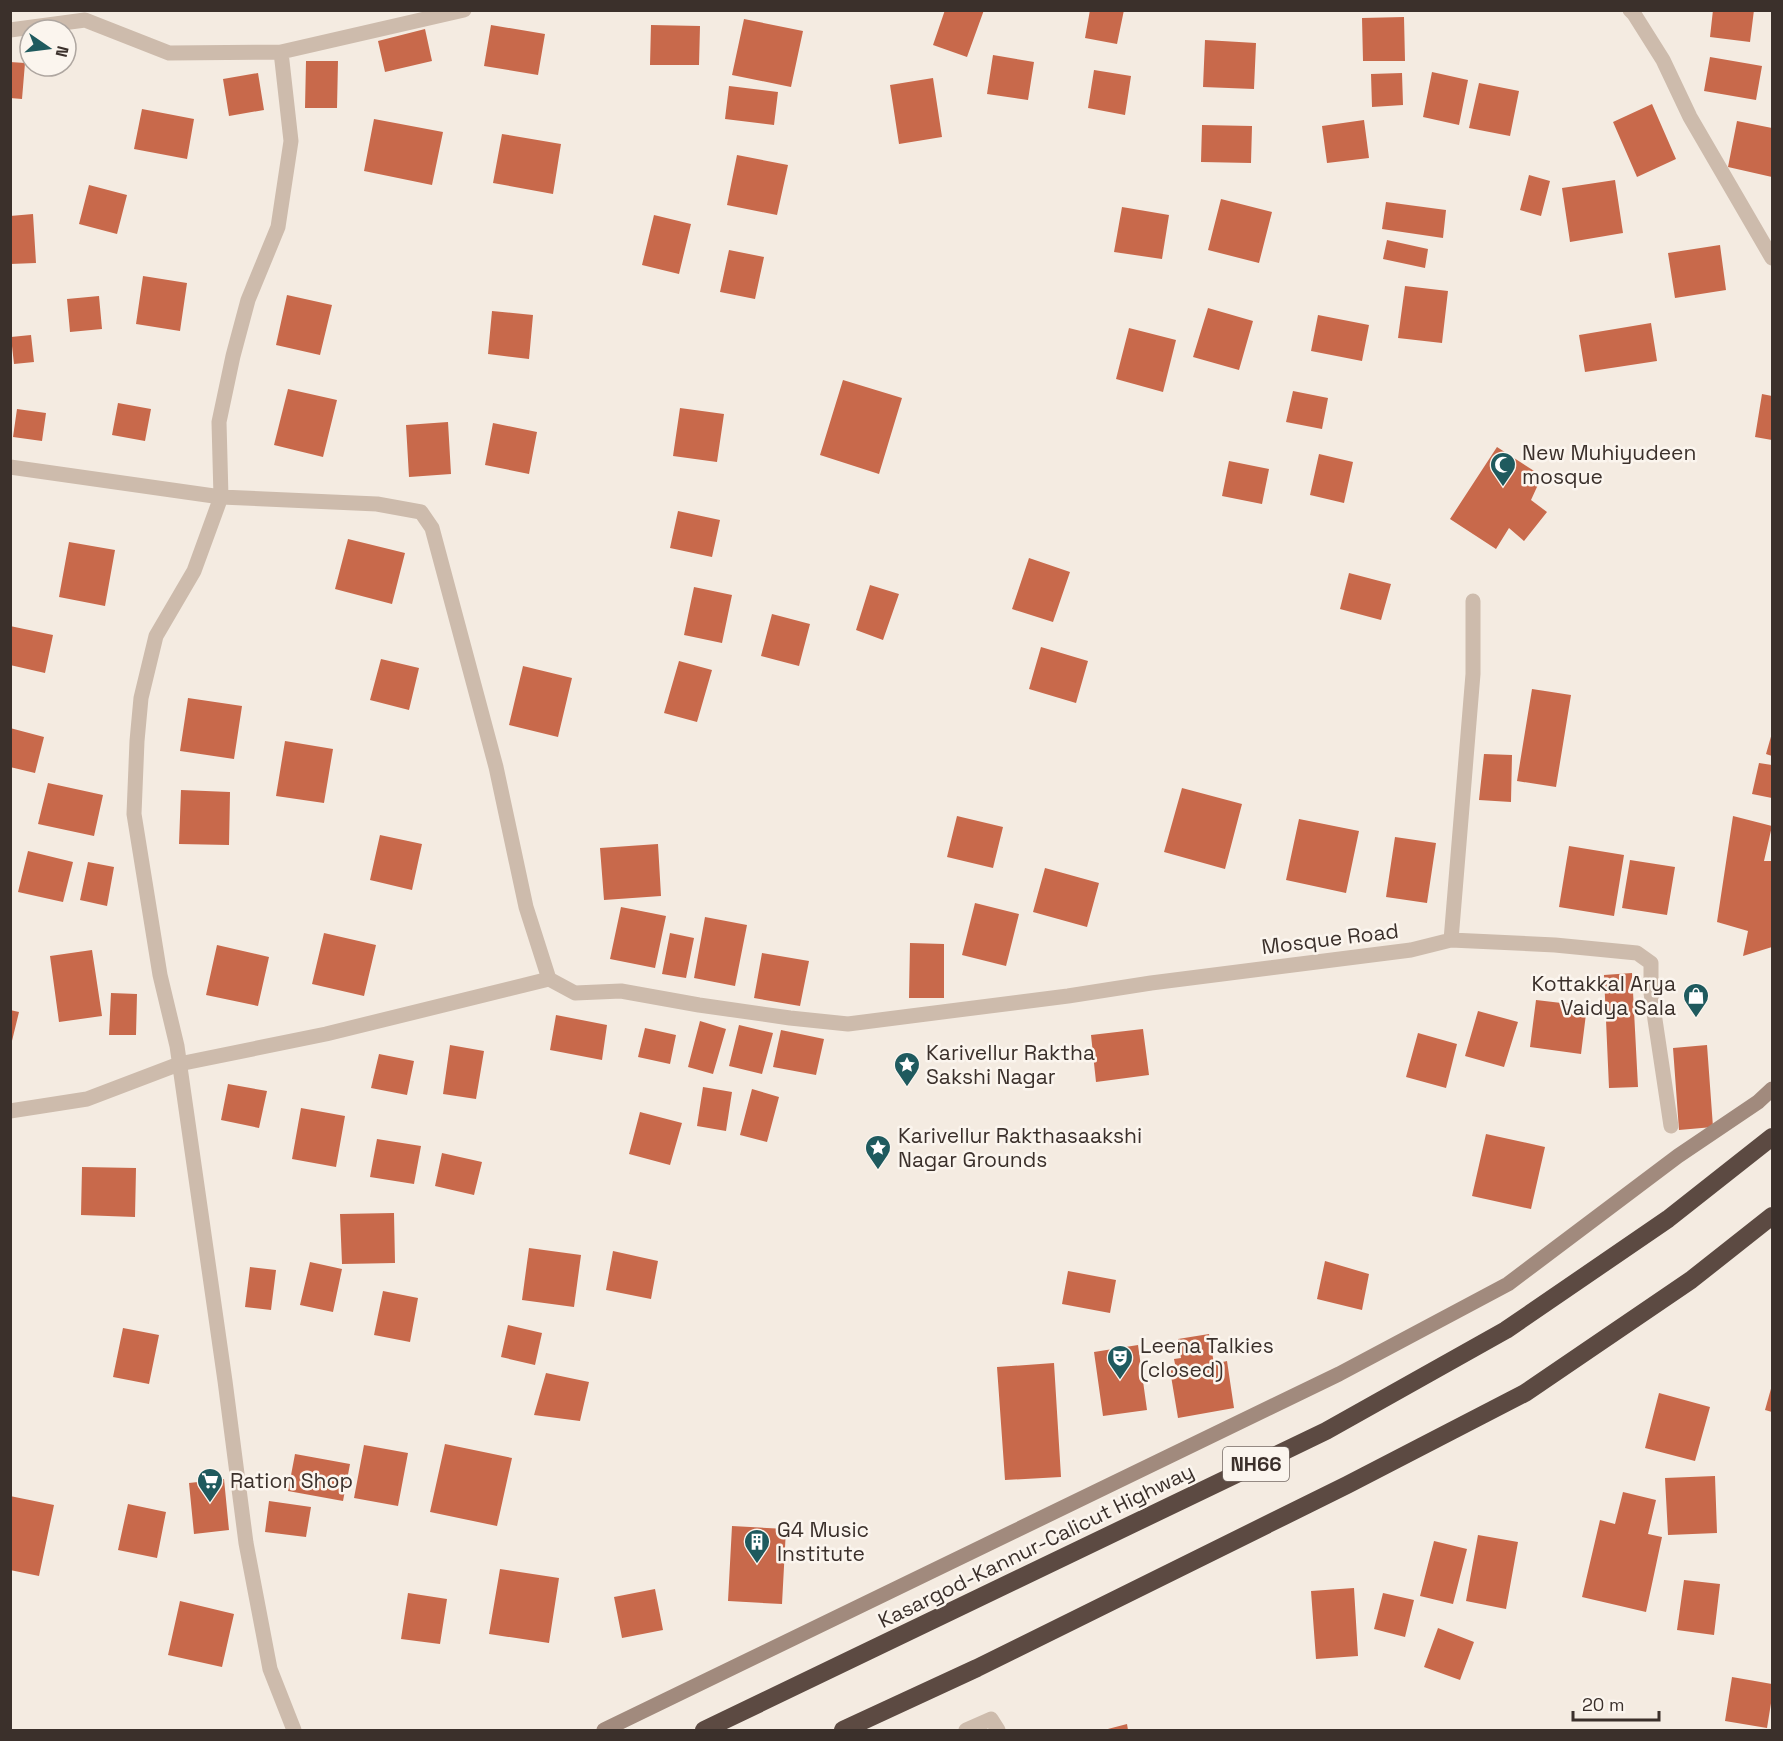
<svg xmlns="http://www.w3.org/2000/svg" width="1783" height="1741" font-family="'Space Grotesk',sans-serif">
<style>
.building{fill:#c8694b}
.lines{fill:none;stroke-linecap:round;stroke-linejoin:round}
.street{stroke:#cdbbac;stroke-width:15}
.secondary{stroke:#a18a7d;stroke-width:15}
.highway{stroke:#5c4a42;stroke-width:18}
.labels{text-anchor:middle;stroke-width:5;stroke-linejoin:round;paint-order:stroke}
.shield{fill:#fbf5ee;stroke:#756b66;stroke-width:1.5}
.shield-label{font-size:20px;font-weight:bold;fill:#3b302b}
.poi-label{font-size:21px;fill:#3b302b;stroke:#fbf5ee;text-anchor:start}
.street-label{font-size:21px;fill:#3b302b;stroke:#fbf5ee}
</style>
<rect width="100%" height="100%" fill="#f4ebe1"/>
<path class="building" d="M945 10H984L967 57 933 45Z
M1090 10H1124L1117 44 1085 38Z
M1713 10H1754L1750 42 1710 37Z
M1404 17 1405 61H1363L1362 18Z
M744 19 803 31 791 87 732 75Z
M491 25 545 34 538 75 484 66Z
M651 25 700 26 699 65H650Z
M425 29 432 61 385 72 378 41Z
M1205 40 1256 43 1254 89 1203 87Z
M993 55 1034 62 1028 100 987 94Z
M1710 57 1762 66 1756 100 1704 91Z
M306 61H338L337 108H305Z
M10 62 25 63 22 99 10 98Z
M1094 70 1131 76 1125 115 1088 108Z
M1432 72 1468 80 1459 125 1423 117Z
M258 73 264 110 229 116 223 79Z
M1402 73 1403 105 1372 107 1371 74Z
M933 78 942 137 899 144 890 85Z
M1479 83 1519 91 1510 136 1469 128Z
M729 86 778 92 774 125 725 119Z
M1652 104 1676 159 1637 177 1613 122Z
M142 109 194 119 187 159 134 149Z
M374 119 443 132 432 185 364 171Z
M1364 120 1369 158 1327 163 1322 126Z
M1737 121 1772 128V177L1728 167Z
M1202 125 1252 126 1251 163 1201 162Z
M502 134 561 144 553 194 493 183Z
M737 155 788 165 777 215 727 205Z
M1529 175 1550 181 1541 216 1520 210Z
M1615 180 1623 233 1570 242 1562 188Z
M89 185 127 195 117 234 79 224Z
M1221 199 1272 212 1259 263 1208 250Z
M1386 202 1446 210 1443 238 1382 229Z
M1122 207 1169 215 1162 259 1114 252Z
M33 214 36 263 10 264V216Z
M654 215 691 224 679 274 642 265Z
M1387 240 1428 249 1425 268 1383 259Z
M1720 245 1726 290 1675 298 1668 253Z
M729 250 764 257 755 299 720 292Z
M143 276 187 283 180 331 136 324Z
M1405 286 1448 291 1442 343 1398 338Z
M287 295 332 305 320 355 276 345Z
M99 296 102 329 70 332 67 299Z
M1208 308 1253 321 1239 370 1193 357Z
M492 311 533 315 529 359 488 354Z
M1318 315 1369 325 1362 361 1311 351Z
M1651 323 1657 361 1585 372 1579 335Z
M1129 328 1176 340 1163 392 1116 379Z
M31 335 34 362 14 364 11 337Z
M843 380 902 398 879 474 820 455Z
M288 389 337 400 323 457 274 445Z
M1293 391 1328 398 1322 429 1286 422Z
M1762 394 1772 396V440L1755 437Z
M118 403 151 409 145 441 112 435Z
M680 408 724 414 717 462 673 456Z
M17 409 46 413 42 441 13 437Z
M448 422 451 474 409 477 406 425Z
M493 423 537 432 529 474 485 465Z
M1497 447 1542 476 1531 500 1547 512 1524 541 1509 528 1496 549 1450 519Z
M1319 454 1353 462 1344 503 1310 495Z
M1229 461 1269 469 1262 504 1222 496Z
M678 511 720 520 712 557 670 548Z
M348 539 405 553 392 604 335 589Z
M69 542 115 550 105 606 59 597Z
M1029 558 1070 572 1053 622 1012 609Z
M1349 573 1391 584 1381 620 1340 609Z
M870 585 899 594 883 640 856 630Z
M694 587 732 595 722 643 684 635Z
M772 614 810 624 799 666 761 656Z
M10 626 53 635 45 673 10 665Z
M1041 647 1088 661 1076 703 1029 689Z
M381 659 419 668 409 710 370 700Z
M679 661 712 670 697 722 664 713Z
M523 666 572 678 558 737 509 725Z
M1532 689 1571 695 1556 787 1517 781Z
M188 698 242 706 234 759 180 751Z
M10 728 44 737 35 773 10 767Z
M1772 733V756L1766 754Z
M285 741 333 749 324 803 276 796Z
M1484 754 1512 755 1511 802 1479 800Z
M1759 763 1772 765V798L1752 794Z
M48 783 103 795 94 836 38 824Z
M1182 788 1242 804 1225 869 1164 852Z
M181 790 230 792 229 845 179 844Z
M957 816 1003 827 993 868 947 857Z
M1733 816 1772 826 1764 861H1772V947L1743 956 1748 931 1717 922Z
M1299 819 1359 831 1346 893 1286 880Z
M380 835 422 844 412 890 370 880Z
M1395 837 1436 843 1427 903 1386 897Z
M658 844 661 896 604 900 600 848Z
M1569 846 1624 855 1614 916 1559 907Z
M28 851 73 862 63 902 18 892Z
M1630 860 1675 867 1667 915 1622 908Z
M88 862 114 867 107 906 80 900Z
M1045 868 1099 883 1087 927 1033 912Z
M975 903 1019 914 1006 966 962 955Z
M621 907 666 916 655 968 610 959Z
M705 917 747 925 735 986 694 978Z
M324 933 376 945 364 996 312 984Z
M670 933 694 938 686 978 662 974Z
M910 943 944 944V998H909Z
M217 945 269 957 258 1006 206 995Z
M92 950 102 1016 59 1022 50 956Z
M762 953 809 961 800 1006 754 998Z
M1632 973 1638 1087 1609 1088 1604 975Z
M111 993 137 994 136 1035H109Z
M1536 1000 1587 1006 1581 1054 1530 1047Z
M10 1010 19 1012 11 1045H10Z
M1478 1011 1518 1022 1504 1067 1465 1056Z
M556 1015 607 1025 602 1060 550 1050Z
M700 1021 726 1029 713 1074 688 1067Z
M739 1025 773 1033 762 1074 729 1066Z
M645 1028 676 1035 670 1064 638 1057Z
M1143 1029 1149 1075 1096 1082 1091 1035Z
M781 1030 824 1039 816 1075 773 1067Z
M1418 1033 1457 1044 1446 1088 1406 1077Z
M450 1045 484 1051 476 1099 443 1094Z
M1707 1045 1713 1127 1679 1130 1673 1048Z
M379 1054 414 1061 407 1095 371 1088Z
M228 1084 267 1091 259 1128 221 1120Z
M703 1087 732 1092 726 1131 697 1126Z
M752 1089 779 1097 767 1142 740 1135Z
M301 1108 345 1116 336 1167 292 1159Z
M640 1112 682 1123 670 1165 629 1154Z
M1486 1134 1545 1147 1531 1209 1472 1196Z
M377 1139 421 1146 414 1184 370 1177Z
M442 1153 482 1162 474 1195 435 1186Z
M82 1167 136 1168 135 1217 81 1215Z
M394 1213 395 1263 342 1264 340 1214Z
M529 1248 581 1255 574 1307 522 1300Z
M613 1251 658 1261 651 1299 606 1290Z
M1325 1261 1369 1274 1362 1310 1317 1299Z
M310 1262 342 1269 333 1312 300 1305Z
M250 1267 276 1270 271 1310 245 1307Z
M1068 1271 1116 1280 1110 1313 1062 1304Z
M383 1291 418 1298 410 1342 374 1335Z
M508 1325 542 1333 535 1365 501 1357Z
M123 1328 159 1335 149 1384 113 1377Z
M1209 1334 1214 1364 1227 1361 1234 1408 1178 1418 1170 1370 1176 1369 1174 1359 1181 1358 1178 1339Z
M1138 1345 1147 1410 1103 1416 1094 1352Z
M1054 1363 1061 1477 1005 1480 997 1367Z
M546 1373 589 1382 580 1421 534 1415Z
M1772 1385V1412L1765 1410Z
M1659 1393 1710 1407 1695 1461 1645 1448Z
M445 1444 512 1458 497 1526 430 1512Z
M364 1445 408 1453 398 1506 354 1498Z
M295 1454 350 1464 343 1501 288 1491Z
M1715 1476 1717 1533 1668 1535 1665 1478Z
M224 1479 229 1530 194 1534 189 1483Z
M1623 1492 1656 1500 1648 1534 1662 1537 1646 1612 1582 1597 1600 1520 1615 1524Z
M10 1496 54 1505 39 1576 10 1570Z
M269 1501 311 1507 306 1537 265 1532Z
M128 1504 166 1512 157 1558 118 1550Z
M732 1526 786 1529 782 1604 728 1601Z
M1478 1535 1518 1542 1506 1609 1466 1601Z
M1434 1541 1467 1549 1453 1604 1420 1596Z
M500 1569 559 1578 549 1643 489 1634Z
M1684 1580 1720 1584 1714 1635 1677 1630Z
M1354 1588 1358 1656 1316 1659 1311 1591Z
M655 1589 663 1630 622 1638 614 1597Z
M408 1593 447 1599 440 1644 401 1639Z
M1383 1593 1414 1600 1405 1637 1374 1629Z
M180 1601 234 1614 222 1667 168 1655Z
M1438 1628 1474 1642 1460 1680 1424 1667Z
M1732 1677 1772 1684V1697L1767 1728 1725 1721Z
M1127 1724 1128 1730H1104Z"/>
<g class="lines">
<path class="street" d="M1630 10 1634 14 1663 60 1690 117 1772 258
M10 30 85 20 169 53 281 52 464 10
M281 52 291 141 278 227 248 300 233 356 219 422 221 497 194 571 156 636 141 698 137 741 134 814 160 975 177 1046 225 1381 246 1543 270 1669 294 1730
M10 467 221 497 377 504 421 512 432 528 496 767 526 907 549 979 575 993 621 991 699 1005 790 1018 848 1024 1068 996 1151 983 1411 950 1451 940 1555 945 1637 953 1651 963V993L1671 1126
M1451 940 1473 674V601
M10 1111 87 1099 179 1064 326 1034 549 979
M966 1730 991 1719 998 1730"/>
<path class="secondary" d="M604 1730 1339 1374 1508 1284 1678 1156 1758 1102 1772 1089"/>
<path class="highway" d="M704 1730 1326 1431 1506 1330 1668 1219 1772 1137
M843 1730 977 1668 1347 1485 1525 1393 1691 1280 1772 1216"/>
</g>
<defs>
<symbol id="mosque-pin" viewBox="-11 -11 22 30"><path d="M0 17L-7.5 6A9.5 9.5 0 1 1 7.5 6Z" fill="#1f5a5e" stroke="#fbf5ee"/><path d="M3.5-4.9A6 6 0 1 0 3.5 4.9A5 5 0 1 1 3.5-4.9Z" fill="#fff"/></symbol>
<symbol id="shop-pin" viewBox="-11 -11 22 30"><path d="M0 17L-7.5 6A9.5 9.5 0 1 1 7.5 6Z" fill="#1f5a5e" stroke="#fbf5ee"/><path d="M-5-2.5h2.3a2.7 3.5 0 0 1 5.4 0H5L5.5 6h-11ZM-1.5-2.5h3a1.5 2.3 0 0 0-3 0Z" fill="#fff"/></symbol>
<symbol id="sight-pin" viewBox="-11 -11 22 30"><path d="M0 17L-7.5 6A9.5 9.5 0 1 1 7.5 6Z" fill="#1f5a5e" stroke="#fbf5ee"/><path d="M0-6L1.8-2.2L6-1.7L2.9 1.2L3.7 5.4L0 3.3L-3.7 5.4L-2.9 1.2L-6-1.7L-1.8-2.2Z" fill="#fff"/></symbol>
<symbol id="theatre-pin" viewBox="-11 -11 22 30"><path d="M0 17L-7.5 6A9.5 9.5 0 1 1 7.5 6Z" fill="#1f5a5e" stroke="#fbf5ee"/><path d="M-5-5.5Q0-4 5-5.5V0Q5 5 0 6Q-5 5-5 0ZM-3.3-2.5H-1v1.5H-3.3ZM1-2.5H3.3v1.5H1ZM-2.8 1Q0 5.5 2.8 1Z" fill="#fff"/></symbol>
<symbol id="supermarket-pin" viewBox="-11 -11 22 30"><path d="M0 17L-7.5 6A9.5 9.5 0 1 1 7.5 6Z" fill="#1f5a5e" stroke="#fbf5ee"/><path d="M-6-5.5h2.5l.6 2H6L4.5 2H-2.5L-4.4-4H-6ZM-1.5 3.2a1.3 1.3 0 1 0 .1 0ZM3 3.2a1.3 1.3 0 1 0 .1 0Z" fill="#fff"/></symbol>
<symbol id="building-pin" viewBox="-11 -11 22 30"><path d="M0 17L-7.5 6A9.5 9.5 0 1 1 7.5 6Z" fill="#1f5a5e" stroke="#fbf5ee"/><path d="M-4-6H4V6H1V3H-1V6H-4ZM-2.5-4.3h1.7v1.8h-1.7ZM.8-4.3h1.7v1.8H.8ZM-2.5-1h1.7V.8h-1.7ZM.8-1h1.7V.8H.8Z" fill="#fff"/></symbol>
</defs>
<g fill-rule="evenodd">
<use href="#mosque-pin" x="1488" y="450" width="30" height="40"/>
<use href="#shop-pin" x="1681" y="981" width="30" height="40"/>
<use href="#sight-pin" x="892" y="1050" width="30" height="40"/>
<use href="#sight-pin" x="863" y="1133" width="30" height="40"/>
<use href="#theatre-pin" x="1105" y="1343" width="30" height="40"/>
<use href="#supermarket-pin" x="195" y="1466" width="30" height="40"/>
<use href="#building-pin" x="742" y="1527" width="30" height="40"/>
</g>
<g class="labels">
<rect class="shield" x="1223" y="1447" width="66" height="34" rx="4.5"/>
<g class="shield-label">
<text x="1256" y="1471">NH66</text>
</g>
<g class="poi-label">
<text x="1522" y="460">New Muhiyudeen<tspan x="1522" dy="24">mosque</tspan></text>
<text x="1676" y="991" text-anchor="end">Kottakkal Arya<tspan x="1676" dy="24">Vaidya Sala</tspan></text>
<text x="926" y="1060">Karivellur Raktha<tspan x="926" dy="24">Sakshi Nagar</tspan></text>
<text x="898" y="1143">Karivellur Rakthasaakshi<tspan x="898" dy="24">Nagar Grounds</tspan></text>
<text x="1140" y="1353">Leena Talkies<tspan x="1140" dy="24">(closed)</tspan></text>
<text x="230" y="1488">Ration Shop</text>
<text x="777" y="1537">G4 Music<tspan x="777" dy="24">Institute</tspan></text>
</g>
<g class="street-label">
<text transform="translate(1330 939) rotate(-7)" y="7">Mosque Road</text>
<text transform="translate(1036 1546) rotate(-26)" y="7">Kasargod-Kannur-Calicut Highway</text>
</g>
</g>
<rect width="1783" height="1741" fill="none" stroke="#3b302b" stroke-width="24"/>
<g transform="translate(48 48) rotate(104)"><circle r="28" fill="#fbf5ee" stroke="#aea6a0" stroke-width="1.5"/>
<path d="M0-4.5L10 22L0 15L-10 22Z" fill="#1f5a5e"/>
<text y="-9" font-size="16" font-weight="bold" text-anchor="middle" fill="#3b302b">N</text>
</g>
<path d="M1573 1711v9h86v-9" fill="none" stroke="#3b302b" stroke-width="3"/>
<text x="1582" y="1711" font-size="18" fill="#3b302b" stroke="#fbf5ee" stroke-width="4.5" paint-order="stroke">20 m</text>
</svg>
